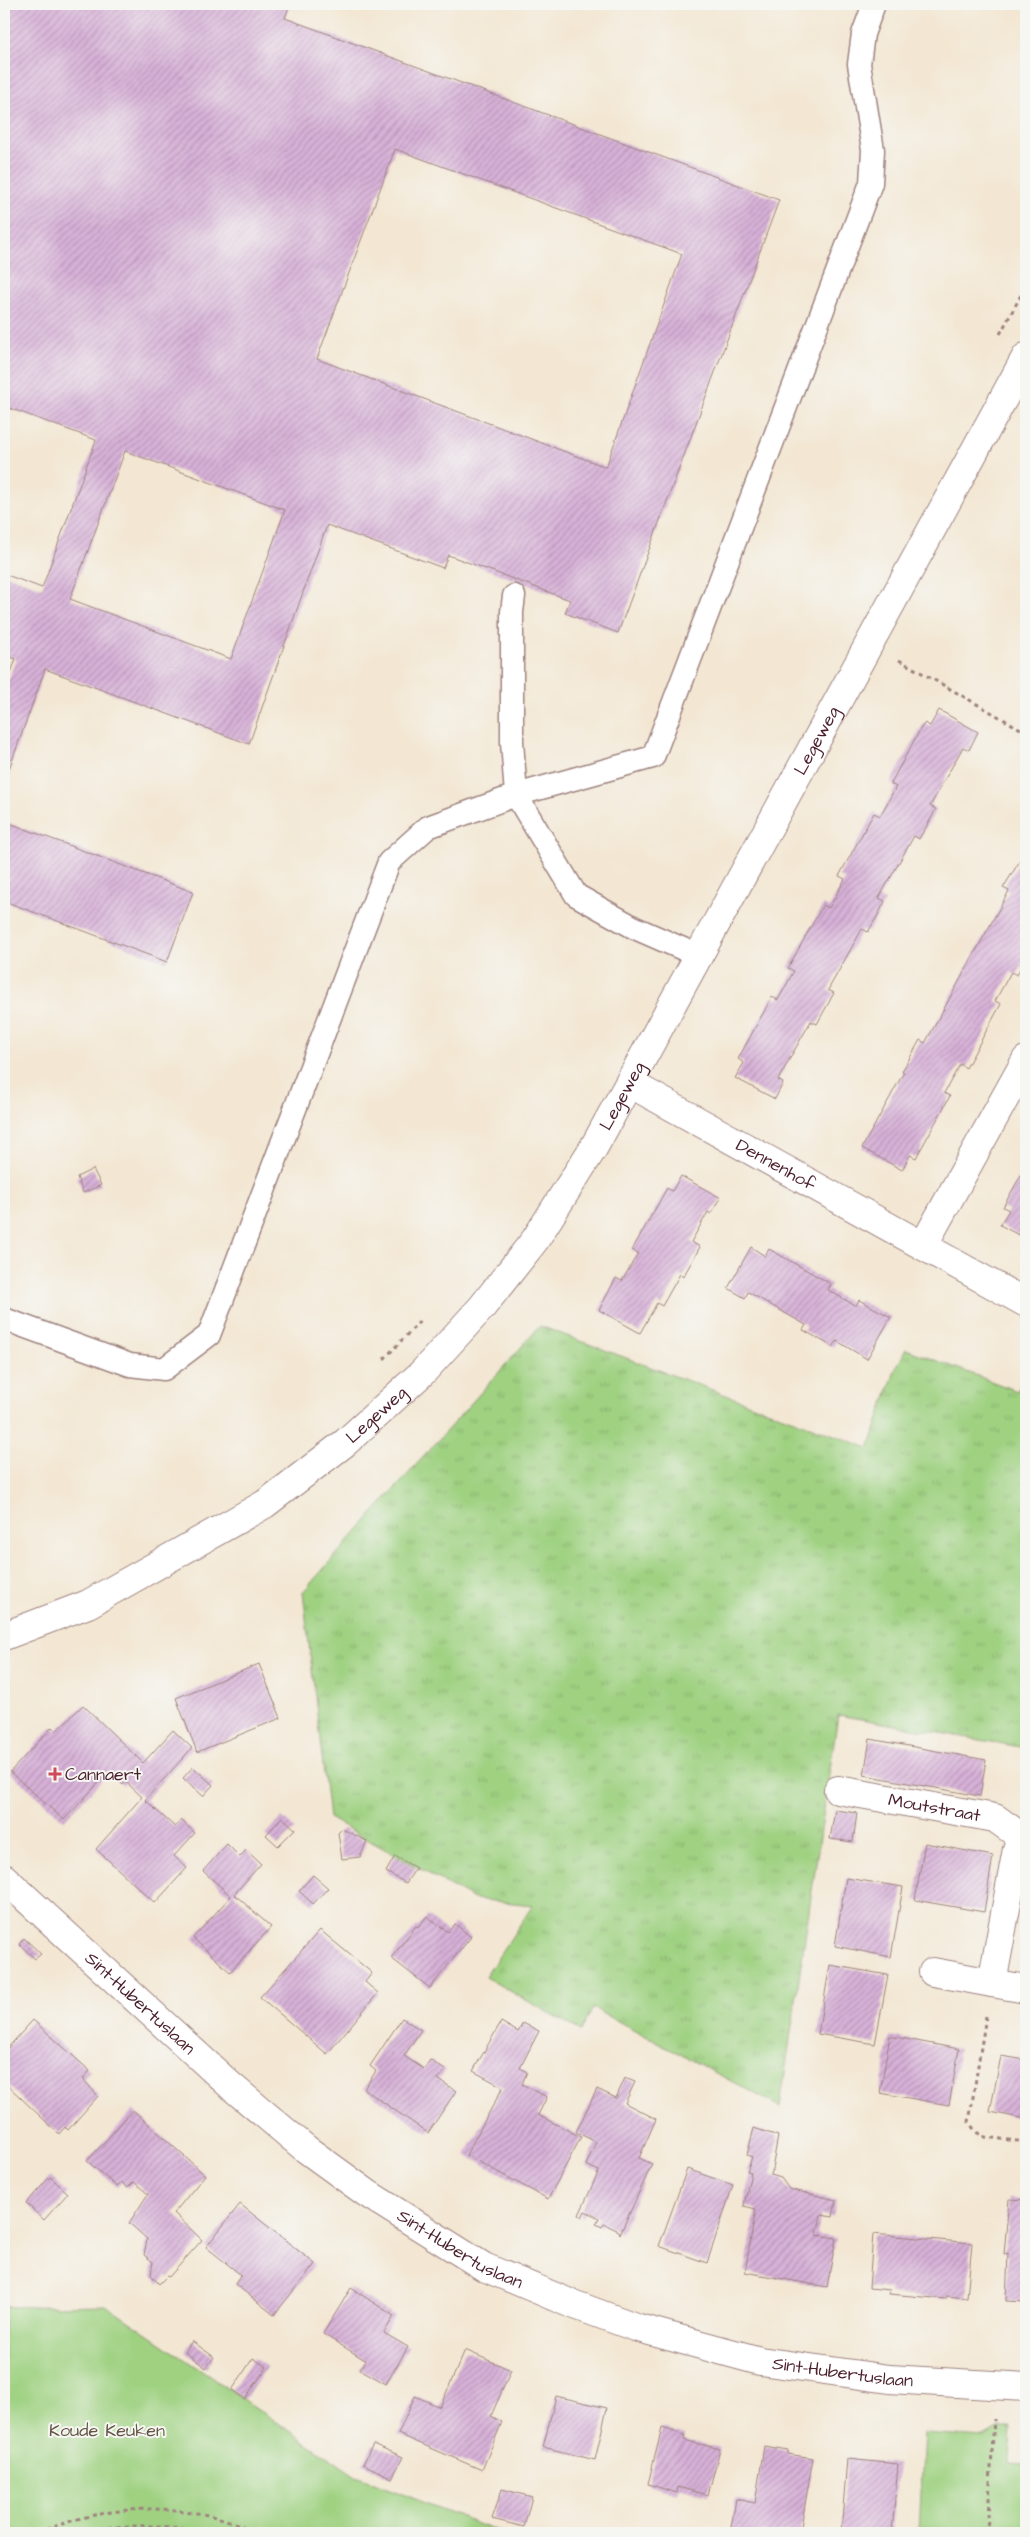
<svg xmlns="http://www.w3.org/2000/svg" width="1030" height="2537" font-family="'Architects Daughter',sans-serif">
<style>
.grass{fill:url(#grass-tufts);stroke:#747856}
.green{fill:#9fd181;stroke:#747856}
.building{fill:url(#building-hatch);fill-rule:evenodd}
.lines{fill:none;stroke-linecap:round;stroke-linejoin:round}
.service-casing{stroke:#9e837f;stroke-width:25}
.minor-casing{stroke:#9e837f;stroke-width:30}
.path{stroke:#9e837f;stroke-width:3;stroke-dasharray:4 4;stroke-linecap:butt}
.service{stroke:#fff;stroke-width:22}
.minor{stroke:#fff;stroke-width:28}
.poi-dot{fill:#d1495b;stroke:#f6f6f2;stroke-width:2}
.labels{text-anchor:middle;stroke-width:4;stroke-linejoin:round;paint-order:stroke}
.street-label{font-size:18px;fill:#4a1f2b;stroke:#f6f6f2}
.poi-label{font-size:18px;fill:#4a1f2b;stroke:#f6f6f2;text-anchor:start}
.park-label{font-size:18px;fill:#645445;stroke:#f6f6f2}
</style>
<defs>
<pattern id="grass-tufts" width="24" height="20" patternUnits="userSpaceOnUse" patternTransform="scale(1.25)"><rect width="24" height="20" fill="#9fd181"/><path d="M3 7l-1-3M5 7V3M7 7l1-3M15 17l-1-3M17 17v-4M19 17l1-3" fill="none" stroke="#8ab370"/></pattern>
<pattern id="building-hatch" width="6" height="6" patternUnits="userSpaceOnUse" patternTransform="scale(1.25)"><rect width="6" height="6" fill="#d8b2d9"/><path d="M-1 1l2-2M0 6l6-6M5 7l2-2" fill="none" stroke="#b190b0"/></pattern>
</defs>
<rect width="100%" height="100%" fill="#f6f6f2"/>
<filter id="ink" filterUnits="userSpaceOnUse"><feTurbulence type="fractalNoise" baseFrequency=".02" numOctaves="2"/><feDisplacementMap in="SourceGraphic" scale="10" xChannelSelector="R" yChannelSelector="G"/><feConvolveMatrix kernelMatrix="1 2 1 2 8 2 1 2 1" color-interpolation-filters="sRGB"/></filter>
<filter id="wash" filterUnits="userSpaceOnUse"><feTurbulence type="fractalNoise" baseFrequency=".0096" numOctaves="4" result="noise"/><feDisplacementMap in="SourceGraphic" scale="20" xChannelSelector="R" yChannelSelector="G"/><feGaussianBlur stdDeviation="1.12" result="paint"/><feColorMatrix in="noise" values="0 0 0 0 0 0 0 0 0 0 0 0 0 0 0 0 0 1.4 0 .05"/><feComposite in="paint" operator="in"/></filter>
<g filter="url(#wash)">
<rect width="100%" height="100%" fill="#f3e7d3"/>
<path class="grass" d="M540 1326 869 1448 896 1368 906 1349 1017 1391 1026 1376V1748L838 1715 780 2107 593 2008 581 2031 485 1977 533 1905 474 1899 329 1818 303 1592Z"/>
<path class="green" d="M105 2305 356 2476 503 2533H4V2307Z
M1000 2427H1011L1009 2463 1026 2464V2533H919L924 2433 984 2437Z"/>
<g id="blocks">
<path class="building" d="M4 4H247L256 7 257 4H290L285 18 779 200 618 633 565 613 570 600 448 555 443 568 327 525 249 744 45 669 4 783V692L16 659 4 655V574L42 588 96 440 4 406ZM395 149 682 254 606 467 317 359ZM125 451 285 510 231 659 70 599Z
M939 710 978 732 969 750 963 747 930 806 936 809 928 824 919 839 914 836 879 898 885 901 877 917 868 932 862 929 828 990 834 993 817 1024 811 1021 794 1051 778 1080 783 1083 775 1099 735 1078 744 1063 738 1059 772 997 778 1000 794 971 788 968 823 905 829 908 845 879 839 876 874 813 880 816 896 787 891 784 893 779 921 728 925 723 930 726Z
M4 821 193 892 167 962 4 901Z
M1026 851V957L1017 975 1011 972 995 1001 1001 1004 966 1068 960 1064 944 1093 950 1096 916 1158 910 1155 902 1170 862 1148 904 1072 902 1071 911 1056 920 1040 925 1043 1009 891 1003 888Z
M1026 1166V1239L1000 1225 1009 1210 1003 1207Z
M93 1169 101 1185 83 1193 77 1177Z
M681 1176 721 1198 711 1214 708 1212 691 1242 700 1247 683 1277 680 1274 662 1306 657 1303 640 1333 599 1310 616 1278 622 1281 638 1253 632 1250 667 1188 672 1191Z
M751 1247 765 1256 769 1249 831 1284 828 1290 856 1306 859 1300 891 1317 867 1359 837 1341 833 1347 819 1339 803 1330 806 1325 748 1292 745 1298 728 1288Z
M259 1664 281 1718 197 1752 176 1698Z
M83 1705 143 1763 173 1730 192 1748 145 1800 175 1827 181 1820 195 1833 174 1856 187 1868 155 1903 96 1849 142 1797 126 1782 123 1785 109 1772 64 1820 10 1772 52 1727 56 1731Z
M870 1739 986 1760 980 1796 864 1775Z
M193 1767 213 1785 203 1796 183 1778Z
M835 1810 857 1813 853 1842 830 1839Z
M282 1817 295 1829 278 1846 266 1835Z
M342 1829 367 1841 360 1857 342 1859 338 1833Z
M925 1843 993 1856 984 1912 915 1900Z
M227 1844 240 1857 246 1850 261 1864 234 1894 271 1927 230 1972 193 1938 231 1896 203 1871Z
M395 1856 416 1868 406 1883 386 1872Z
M313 1875 328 1888 313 1904 299 1891Z
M846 1878 903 1887 891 1957 835 1946Z
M427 1916 448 1932 455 1924 471 1937 430 1988 391 1958 416 1926 418 1927Z
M320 1930 372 1973 365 1982 378 1993 327 2054 260 1997Z
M24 1938 41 1954 35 1959 19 1944Z
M830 1965 888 1975 875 2044 818 2034Z
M402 2018 421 2030 404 2056 424 2069 430 2060 445 2070 438 2079 456 2091 428 2133 364 2089 376 2071 370 2066Z
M33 2020 90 2071 83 2079 98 2096 68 2130 65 2127 59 2134 4 2082V2052Z
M501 2022 518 2032 523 2023 539 2031 520 2068 527 2072 522 2084 547 2097 538 2115 581 2137 548 2199 466 2155 503 2087 473 2071Z
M890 2036 959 2049 949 2105 880 2093Z
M1001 2056 1026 2060V2119L990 2112Z
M625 2078 635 2082 625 2103 656 2119 639 2158 652 2164 620 2234 619 2231 604 2224 602 2227 596 2224 599 2218 585 2211 582 2217 579 2215 599 2171 586 2165 596 2142 576 2132 597 2089 616 2098Z
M133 2110 205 2175 174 2213 202 2240 169 2277 167 2276 159 2284 151 2275 153 2262 144 2255 147 2239 129 2223 148 2194 134 2182 128 2188 121 2182 117 2187 87 2161Z
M754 2128 778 2136 771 2175 781 2178 789 2189 836 2200 833 2217 821 2215 817 2235 836 2238 827 2287 745 2272 756 2209 744 2206 751 2172 747 2171 752 2157 747 2155Z
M687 2169 733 2185 707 2263 659 2246Z
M50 2177 68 2193 44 2220 26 2203Z
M1009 2199 1026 2200V2302L1006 2301 1008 2253 1004 2254Z
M240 2204 315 2264 274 2315 235 2284 241 2275 206 2247Z
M873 2234 972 2243 967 2298 946 2296V2299L889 2294 890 2290 869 2288Z
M351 2288 394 2316 384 2333 408 2347 386 2384 360 2369 365 2360 323 2334Z
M192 2341 214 2357 206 2368 185 2352Z
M465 2350 511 2370 491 2416 502 2422 482 2470 398 2434 415 2396 440 2407Z
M253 2358 267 2367 245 2399 232 2390Z
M556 2396 607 2408 595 2460 543 2447Z
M662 2428 685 2435 684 2440 720 2449 708 2495 678 2487 677 2493 648 2484Z
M373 2444 403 2457 392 2478 363 2464Z
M764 2446 788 2450 787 2454 813 2458 800 2533H730L736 2499 755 2503Z
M847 2459 898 2464 892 2533H841Z
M502 2489 532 2497 524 2527 492 2519Z"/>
</g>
</g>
<g filter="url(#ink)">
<use href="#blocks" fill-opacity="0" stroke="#9e837f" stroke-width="1"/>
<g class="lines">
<defs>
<path id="service" d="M514 596 512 612V742L516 795 576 895 635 928 699 956
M4 1319 130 1365 164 1369 209 1335 389 862 428 827 516 795 653 757 871 183 873 150 859 64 863 34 874 4"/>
<g id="minor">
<path id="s1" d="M631 1084 1026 1303"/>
<path d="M923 1246 1026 1060"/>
<path id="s2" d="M4 1636 88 1604 265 1504 346 1442 422 1373 482 1307 535 1240 594 1147 1026 357"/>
<path id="s3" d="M838 1790 995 1818 1023 1838 1026 1837"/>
<path d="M1023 1838 1017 1849 992 1983 1026 1989"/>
<path id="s4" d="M4 1878 231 2086 306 2149 368 2194 484 2267 567 2302 635 2327 760 2361 889 2379 1026 2387"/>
<path d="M933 1972 992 1983"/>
</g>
</defs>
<use href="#service" class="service-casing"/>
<use href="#minor" class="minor-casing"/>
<path class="path" d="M1021 295 1026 298
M1000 334 1026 286
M899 660 1026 732
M384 1359 421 1320
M986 2016 969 2122 976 2132 985 2137 1026 2142
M39 2533C49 2527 60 2525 71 2521 130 2503 202 2504 257 2533
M69 2533C115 2525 161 2522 207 2533
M987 2533 994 2419"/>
<use href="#service" class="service"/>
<use href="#minor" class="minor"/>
</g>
</g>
<path class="poi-dot" d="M52.5 1766.5h5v5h5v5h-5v5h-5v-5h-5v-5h5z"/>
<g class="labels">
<g class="street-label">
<text dy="6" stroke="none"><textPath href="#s2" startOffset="1246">Legeweg</textPath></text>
<text dy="6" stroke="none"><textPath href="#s2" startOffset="841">Legeweg</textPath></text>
<text dy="6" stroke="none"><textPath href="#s1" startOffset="166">Dennenhof</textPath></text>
<text dy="6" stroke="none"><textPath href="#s2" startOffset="436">Legeweg</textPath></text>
<text dy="6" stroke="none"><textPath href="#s3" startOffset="98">Moutstraat</textPath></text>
<text dy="6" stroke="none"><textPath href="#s4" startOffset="185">Sint-Hubertuslaan</textPath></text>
<text dy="6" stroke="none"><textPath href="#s4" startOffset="590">Sint-Hubertuslaan</textPath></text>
<text dy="6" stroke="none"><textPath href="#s4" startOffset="995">Sint-Hubertuslaan</textPath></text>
</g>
<g class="poi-label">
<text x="65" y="1780">Cannaert</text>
</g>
<g class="park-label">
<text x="107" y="2436">Koude Keuken</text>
</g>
</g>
<rect width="1030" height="2537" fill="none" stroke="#f6f6f2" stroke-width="20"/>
</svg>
